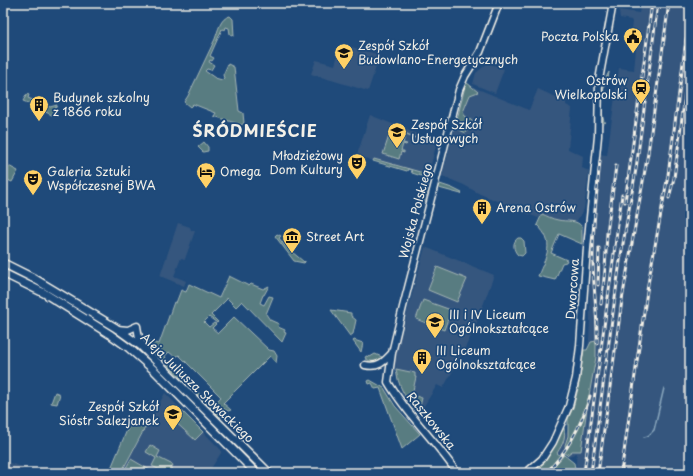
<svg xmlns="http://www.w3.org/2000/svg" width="693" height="476" font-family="'Playpen Sans',sans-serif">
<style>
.built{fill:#35567e}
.green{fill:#587c81;stroke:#a6b6b4}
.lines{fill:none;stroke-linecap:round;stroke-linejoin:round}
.stream{stroke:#8aa7bd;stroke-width:1.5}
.secondary-casing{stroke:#f4f1e8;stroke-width:9}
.primary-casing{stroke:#f4f1e8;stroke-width:10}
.secondary{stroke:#1f4a7a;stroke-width:6}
.primary{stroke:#1f4a7a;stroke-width:7}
.rail-casing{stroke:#f4f1e8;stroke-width:3}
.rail{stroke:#1f4a7a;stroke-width:1.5;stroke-dasharray:4.5;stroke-linecap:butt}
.labels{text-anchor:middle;stroke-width:3.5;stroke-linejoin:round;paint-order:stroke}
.poi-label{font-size:12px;fill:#f4f1e8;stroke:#1f4a7a;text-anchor:start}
.street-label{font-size:12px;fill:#f4f1e8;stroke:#1f4a7a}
.district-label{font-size:16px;font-weight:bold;letter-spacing:1px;fill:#f4f1e8;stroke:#1f4a7a}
</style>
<rect width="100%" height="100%" fill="#1f4a7a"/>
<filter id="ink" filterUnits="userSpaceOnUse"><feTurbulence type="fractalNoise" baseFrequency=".025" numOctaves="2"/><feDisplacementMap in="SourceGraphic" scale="8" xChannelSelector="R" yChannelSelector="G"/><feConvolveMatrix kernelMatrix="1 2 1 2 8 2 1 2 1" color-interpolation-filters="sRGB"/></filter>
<g filter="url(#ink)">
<path class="built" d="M641 3H690V473H575L577 453 569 456 555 452 582 404 587 376 590 321 589 281V260L598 154 607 155 619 68 634 70 637 39 630 38 632 22 631 20 620 18 619 10 639 13Z
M341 44 380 55 368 91 311 74 316 60 335 65Z
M488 63 504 69 495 93 473 84 476 73Z
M467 83 473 87 529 110 538 89 566 102V105L572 108 568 149 583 156 582 168 589 171 584 209 576 222 574 224 539 217 538 218 480 194 464 185 442 176Z
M370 115 437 142 428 176 420 172 374 160 373 161 357 155Z
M178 223 190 227 191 230 195 231 185 259 181 258 174 276 186 281 184 286 160 276Z
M425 247 494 275 474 330 457 364 443 388 437 385 419 414 406 399 402 391 396 376 395 357Z
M165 393 221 450V453L208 473H121Z
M3 461 23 467 22 472 24 473H3Z"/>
<path class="green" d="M230 16 233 19 234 36 230 34 229 28 226 27 225 30 222 29 210 56 214 58 212 61 210 60 209 62 214 65 211 70 207 69 205 71 215 78 222 80 224 78 223 75 228 64 234 67 239 111 243 113 244 123 241 125 214 116 216 113 193 104 190 107 184 102 188 96 215 39C218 31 220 18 230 16Z
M609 72 608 79 605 80C603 94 600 108 604 122H606L604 123 602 122 601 119 602 85Z
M466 82 478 92 470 95 463 112 465 116 472 120 466 133 457 129 456 124Z
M27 94 29 95 28 98 35 101 33 105 23 101Z
M38 102 50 107 57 105 52 115 35 107Z
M392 127 405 131V133L416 138 405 135 403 143 407 144 406 145 403 144 401 151H404V153L401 152 399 159 383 154Z
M204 142 208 147V151L203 152 198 147Z
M374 159 420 172 428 176V178L412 173 411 170 408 169 407 171 373 161Z
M3 163 18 171 12 182 3 178Z
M424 181 427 182V192L424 203 416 200 417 198H418Z
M440 184 452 188 462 193 461 194 439 188Z
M542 214C547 216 552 219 558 220 566 222 577 219 582 227V244L559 234 551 253 567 260 566 262 562 263 555 280 538 276C546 256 556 243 537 225Z
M277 234 281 236 279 238 285 246 304 262 305 261V262L304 263 294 261 275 236Z
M518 238H521L524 241 525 253 522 256 518 255C513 250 512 242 518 238Z
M437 267 467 279 457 302 428 290Z
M229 276 249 286 251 284 263 289 269 286 264 295H263L260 303 264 305 269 296 273 297 266 314 270 320 279 324 278 327 285 330 284 332 286 333 282 342 242 301 236 307 227 298V299L211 315 218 322 217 323 209 317 204 322 209 327 214 323 216 324 212 328 218 333 234 317 269 350 274 351 277 356 276 363 270 356 223 403 231 410 228 411 224 409 222 411 215 403 221 397 179 355 175 357 169 352 165 356 166 359 164 361 150 347 146 341 159 344 174 302 176 303 181 290 186 292 189 284 219 298Z
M423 300 451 310 444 330 416 319Z
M331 310 351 313V316L356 320 353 334 350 336Z
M354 340 363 343 361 352 353 341Z
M596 341V357L588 401 581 451H572L567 455 564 453 566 450 565 445 568 436V419L573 408 578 389 584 350H587L591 342Z
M375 354 382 357C377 362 371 363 365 358L366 356 370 357Z
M167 361 221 416V418L166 363Z
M396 369 415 373V377H416L412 395 422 398 420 406 418 408H414C404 396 398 385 396 369Z
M370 380 384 388 395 406 420 434 402 449 380 388 375 389 372 383 369 384 368 381Z
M55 392 60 394 57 404 51 403Z
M178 407 203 432 195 440 172 419Z
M132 418 146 426 121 473H109Z
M564 428C566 438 563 444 557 453L561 456 544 473H533L548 457Z
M150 445 160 451 157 457 173 465 169 473H166L152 466 156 458 146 452Z
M564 455 574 463 576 473H548Z
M131 459 155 473H123Z"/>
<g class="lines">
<path class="stream" d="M644 437 648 436 654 430 664 388"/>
<defs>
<path id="secondary" d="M117 329 128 330 137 326 139 338 144 347
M365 365C378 368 384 362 392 353
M457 473C436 441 407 415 388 382L392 353 403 307 459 90 465 76 480 52 499 3
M526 473 542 459 553 442 569 406 576 378 580 346 587 248 598 136 599 80 613 3"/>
<path id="primary" d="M3 263 35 279 65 297 116 328 141 346 269 473
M3 273 44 293 111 335 129 348 154 370 256 473"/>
</defs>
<use href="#secondary" class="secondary-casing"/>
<use href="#primary" class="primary-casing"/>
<use href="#secondary" class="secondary"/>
<use href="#primary" class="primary"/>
<defs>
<path id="rail" d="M680 6V3
M669 198 674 178 690 59
M625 202 652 3
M598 285 599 248
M601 304 605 270 607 233 616 166
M597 343C598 312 592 282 593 251 593 221 597 191 600 161
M546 473C567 452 582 424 590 396
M584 473 622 195
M591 473 620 261 636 169 658 3
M598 473 622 300 648 153 669 3
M621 473 648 284 668 175 687 33 689 3"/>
</defs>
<use href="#rail" class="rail-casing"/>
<use href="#rail" class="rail"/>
</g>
</g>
<defs>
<symbol id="civic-pin" viewBox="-11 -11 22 30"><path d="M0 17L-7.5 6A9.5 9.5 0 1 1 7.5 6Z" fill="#ffd166" stroke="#1f4a7a"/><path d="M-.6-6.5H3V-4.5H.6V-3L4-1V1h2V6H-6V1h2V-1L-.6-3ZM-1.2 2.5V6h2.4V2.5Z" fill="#111"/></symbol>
<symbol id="university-pin" viewBox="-11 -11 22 30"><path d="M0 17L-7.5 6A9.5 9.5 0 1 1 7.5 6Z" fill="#ffd166" stroke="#1f4a7a"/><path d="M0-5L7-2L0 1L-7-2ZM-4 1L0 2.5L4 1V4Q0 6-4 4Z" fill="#111"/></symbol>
<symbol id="station-pin" viewBox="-11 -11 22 30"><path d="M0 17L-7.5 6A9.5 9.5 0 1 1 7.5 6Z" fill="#ffd166" stroke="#1f4a7a"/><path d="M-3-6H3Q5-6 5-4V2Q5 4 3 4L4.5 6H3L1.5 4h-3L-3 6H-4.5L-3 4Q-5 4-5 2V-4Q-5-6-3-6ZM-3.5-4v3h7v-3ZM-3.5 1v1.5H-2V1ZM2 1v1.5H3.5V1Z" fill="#111"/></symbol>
<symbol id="building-pin" viewBox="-11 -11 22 30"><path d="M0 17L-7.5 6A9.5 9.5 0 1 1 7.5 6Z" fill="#ffd166" stroke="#1f4a7a"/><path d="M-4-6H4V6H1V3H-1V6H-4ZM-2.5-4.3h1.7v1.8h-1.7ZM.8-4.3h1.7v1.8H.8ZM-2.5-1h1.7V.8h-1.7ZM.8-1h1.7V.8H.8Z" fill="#111"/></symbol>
<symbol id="school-pin" viewBox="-11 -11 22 30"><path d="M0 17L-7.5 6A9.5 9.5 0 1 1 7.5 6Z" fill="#ffd166" stroke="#1f4a7a"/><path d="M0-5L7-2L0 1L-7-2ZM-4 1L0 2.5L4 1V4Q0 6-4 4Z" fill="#111"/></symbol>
<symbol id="theatre-pin" viewBox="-11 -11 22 30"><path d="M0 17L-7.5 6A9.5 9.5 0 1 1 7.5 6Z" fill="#ffd166" stroke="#1f4a7a"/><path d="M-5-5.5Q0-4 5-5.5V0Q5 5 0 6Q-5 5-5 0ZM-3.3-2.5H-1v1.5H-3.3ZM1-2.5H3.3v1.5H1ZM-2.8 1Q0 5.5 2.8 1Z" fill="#111"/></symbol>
<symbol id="hotel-pin" viewBox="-11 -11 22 30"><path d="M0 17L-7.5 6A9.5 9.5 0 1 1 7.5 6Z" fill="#ffd166" stroke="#1f4a7a"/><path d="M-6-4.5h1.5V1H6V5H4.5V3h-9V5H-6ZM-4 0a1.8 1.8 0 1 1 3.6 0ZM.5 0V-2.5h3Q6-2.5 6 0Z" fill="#111"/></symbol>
<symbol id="museum-pin" viewBox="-11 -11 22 30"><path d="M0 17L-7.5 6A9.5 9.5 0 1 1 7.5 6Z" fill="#ffd166" stroke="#1f4a7a"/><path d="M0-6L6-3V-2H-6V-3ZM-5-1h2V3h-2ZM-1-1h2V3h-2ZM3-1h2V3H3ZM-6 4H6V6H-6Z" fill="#111"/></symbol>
</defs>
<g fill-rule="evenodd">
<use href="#civic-pin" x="622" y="26" width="22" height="30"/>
<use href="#university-pin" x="333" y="42" width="22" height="30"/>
<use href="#station-pin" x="630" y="77" width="22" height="30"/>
<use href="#building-pin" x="28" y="94" width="22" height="30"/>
<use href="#school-pin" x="386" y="121" width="22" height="30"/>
<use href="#theatre-pin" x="346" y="152" width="22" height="30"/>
<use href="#hotel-pin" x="195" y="161" width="22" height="30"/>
<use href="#theatre-pin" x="22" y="168" width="22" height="30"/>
<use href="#building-pin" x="471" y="197" width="22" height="30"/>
<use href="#museum-pin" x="281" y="226" width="22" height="30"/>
<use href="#university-pin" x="424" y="311" width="22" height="30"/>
<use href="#building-pin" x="411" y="347" width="22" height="30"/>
<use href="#school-pin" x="162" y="403" width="22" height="30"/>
</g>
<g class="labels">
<g class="poi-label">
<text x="619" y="41" text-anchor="end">Poczta Polska</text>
<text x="358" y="50">Zespół Szkół<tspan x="358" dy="14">Budowlano-Energetycznych</tspan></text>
<text x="627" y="85" text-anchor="end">Ostrów<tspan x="627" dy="14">Wielkopolski</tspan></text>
<text x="53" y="102">Budynek szkolny<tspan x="53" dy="14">z 1866 roku</tspan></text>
<text x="411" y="129">Zespół Szkół<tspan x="411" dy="14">Usługowych</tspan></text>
<text x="343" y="160" text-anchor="end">Młodzieżowy<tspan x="343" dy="14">Dom Kultury</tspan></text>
<text x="47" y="176">Galeria Sztuki<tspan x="47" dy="14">Współczesnej BWA</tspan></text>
<text x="220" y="176">Omega</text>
<text x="496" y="212">Arena Ostrów</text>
<text x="306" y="241">Street Art</text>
<text x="449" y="319">III i IV Liceum<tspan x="449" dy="14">Ogólnokształcące</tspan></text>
<text x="436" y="355">III Liceum<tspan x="436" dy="14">Ogólnokształcące</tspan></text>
<text x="159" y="411" text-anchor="end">Zespół Szkół<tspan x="159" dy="14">Sióstr Salezjanek</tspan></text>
</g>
<g class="street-label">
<text transform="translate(416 211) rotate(-75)" y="4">Wojska Polskiego</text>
<text transform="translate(573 289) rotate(-86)" y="4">Dworcowa</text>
<text transform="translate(197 388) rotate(44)" y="4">Aleja Juliusza Słowackiego</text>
<text transform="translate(431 421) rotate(51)" y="4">Raszkowska</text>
</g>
<g class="district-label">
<text x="255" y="137">ŚRÓDMIEŚCIE</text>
</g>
</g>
<rect width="693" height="476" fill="none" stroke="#1f4a7a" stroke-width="16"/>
<rect x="8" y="8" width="677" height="460" fill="none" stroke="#f4f1e8" stroke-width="1.5" filter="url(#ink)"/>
</svg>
